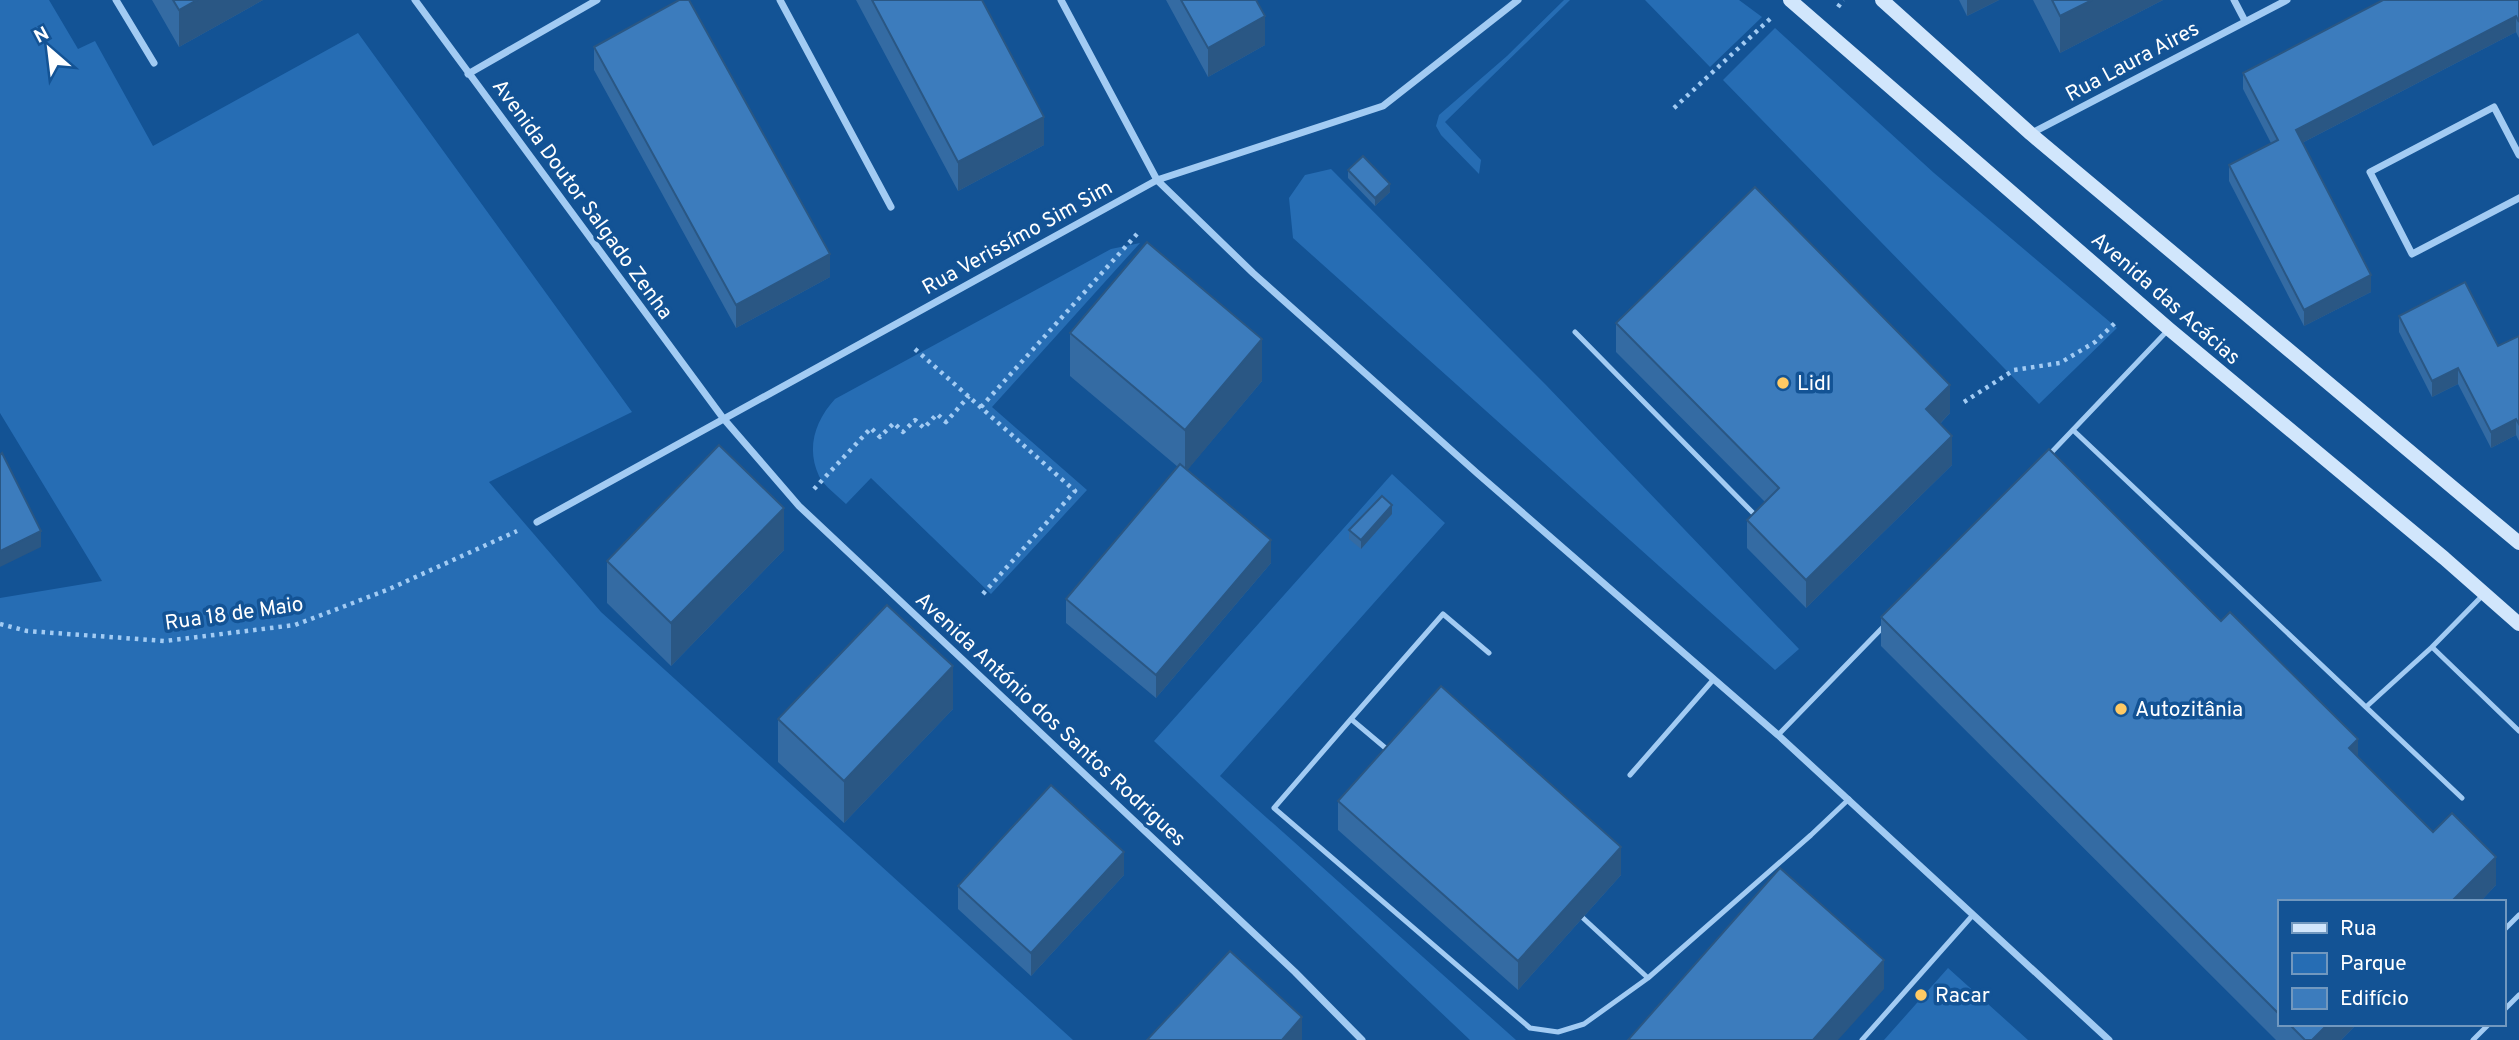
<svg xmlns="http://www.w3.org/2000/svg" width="2519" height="1040" font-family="Overpass,sans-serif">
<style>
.green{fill:#266db4}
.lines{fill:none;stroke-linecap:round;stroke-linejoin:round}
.path{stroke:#a2cbf3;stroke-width:4.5;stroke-dasharray:3.5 5;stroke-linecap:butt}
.lane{stroke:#a2cbf3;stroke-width:5}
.street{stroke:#a2cbf3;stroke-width:7}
.secondary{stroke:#d1e6fc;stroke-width:14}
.wall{fill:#346ba3}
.shaded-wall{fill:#2a5784}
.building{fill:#3c7cbd;stroke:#2a5784;stroke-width:2}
.poi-dot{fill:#ffca64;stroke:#135395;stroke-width:2.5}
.labels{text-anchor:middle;stroke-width:7;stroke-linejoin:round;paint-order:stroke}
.street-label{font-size:21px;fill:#fff;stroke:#135395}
.poi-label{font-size:21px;fill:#fff;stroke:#135395;text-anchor:start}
</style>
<rect width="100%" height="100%" fill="#135395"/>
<path class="green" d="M0 0H49L78 49 95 41 153 146 358 33 632 412 489 482 601 612 1073 1040H0V598L102 581 0 413Z
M1564 0H1570L1445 122 1481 160 1479 174 1441 135 1436 126 1439 115 1507 56Z
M1645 0H1739L1762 17 1710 67Z
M1775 28 1934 173 2117 328 2039 404 1723 80Z
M1331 169 1546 385 1799 649 1775 670 1293 238 1289 198 1305 175Z
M1140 243 992 407 1087 490 991 594 871 478 846 504C838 496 824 486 819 476 806 448 815 421 835 399L1111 249Z
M1392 474 1445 523 1220 776 1516 1040H1470L1154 741Z
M1948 968 2028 1040H1884Z"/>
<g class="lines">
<path class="path" d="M1838 7 1843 0
M1674 108 1771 18
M915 349 1075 491 982 595
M1964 402 2014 370 2060 363 2095 342 2116 322
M981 407 1137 234
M814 489 871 428 880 437 894 423 903 432 915 420 924 428 937 414 946 422 969 396
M0 624 27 631 165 641 295 625 387 590 517 531"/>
<path class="lane" d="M1575 332 1757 517
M2073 430 2462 798
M2048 456 2169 329
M2432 647 2484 594
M2366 707 2432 647 2519 731
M1351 719 1274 808 1530 1028 1558 1032 1584 1024 1648 978
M1778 735 1886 624
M1389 751 1351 719 1443 614 1489 653
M1630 775 1713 680
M1583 918 1648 978 1811 835 1849 799
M2503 931 2519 915
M2503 1011 2519 995
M1862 1040 1972 916
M2473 1040 2489 1024"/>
<path class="street" d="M116 0 154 63
M415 0 723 418 799 506 1295 972 1362 1040
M780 0 891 207
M1061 0 1157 180 1253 273 1478 474 1778 735 2109 1040
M2234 0 2245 21
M468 74 597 0
M2032 133 2287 0
M2519 155 2494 107 2370 172 2412 254 2519 198
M537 522 1157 180 1383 106 1518 0"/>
<path class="secondary" d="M1790 0 2169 329 2444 558 2519 624
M1882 0 2031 134 2519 543"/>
</g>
<path class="wall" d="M152 0H263L179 47Z
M856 0H982L1044 145 958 191Z
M1166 0H1256L1265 45 1208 77Z
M1959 0H1999L1967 16Z
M2033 0H2163L2060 53Z
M2519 0V38L2516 32 2302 143 2371 292 2304 326 2229 181V165L2271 143 2243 89V73Z
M594 47 830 277 736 328 594 70Z
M1348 170 1390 192 1375 206 1348 178Z
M2399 316 2498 346 2519 336V441L2516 435 2491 448 2458 384 2432 397 2399 332Z
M1616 323 1950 413 1940 424 1952 465 1806 608 1747 548V520L1765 502 1616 352Z
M1070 333 1262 381 1187 470 1271 563 1156 698 1066 623V599L1178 467 1070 376Z
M1392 514 1361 549 1349 539V530Z
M784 550 671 666 607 603V561Z
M1881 617 2358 757 2433 832 2496 885 2480 902H2279V1024H2357L2341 1040H2276L1881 646Z
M953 709 844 823 778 762V719Z
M1338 801 1621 875 1518 990 1338 830Z
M1124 875 1031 976 958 909V886Z"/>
<path class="shaded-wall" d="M197 0H263L179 47V10Z
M1967 0H1999L1967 16Z
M2092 0H2163L2060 53V16Z
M1265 16V45L1208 77V48Z
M2516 16V32L2296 146V130Z
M1044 117V145L958 191V162Z
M1390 184V192L1375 206V198Z
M830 254V277L736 328V305Z
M2371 275V292L2304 326V310Z
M1262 339V381L1185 473V430Z
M2458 368V384L2432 397V381Z
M1950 385V413L1926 438V409Z
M2516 419V435L2491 448V432Z
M1952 436V465L1806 608V580Z
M1392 505V514L1361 549V540Z
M784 508V550L671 666V623Z
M41 531V547L0 567V551Z
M1271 540V563L1156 698V675Z
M953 666V709L844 823V781Z
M2358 739V768L2349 748Z
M1621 847V875L1518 990V961Z
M1124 852V875L1031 976V953Z
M2496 857V885L2480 902H2451Z
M1884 960V989L1838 1040H1813Z
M1302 1017V1040H1282Z
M2328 1024H2357L2341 1040H2312Z"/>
<path class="building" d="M173 0H197L179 10Z
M679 0H689L830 254 736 305 594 47Z
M872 0H982L1044 117 958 162Z
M1181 0H1256L1265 16 1208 48Z
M2052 0H2092L2060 16Z
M2383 0H2519V22L2516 16 2296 130 2371 275 2304 310 2229 165 2278 140 2243 73Z
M1363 156 1390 184 1375 198 1348 170Z
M1755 187 1950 385 1926 409 1952 436 1806 580 1747 520 1779 488 1616 323Z
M1147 242 1262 339 1185 430 1070 333Z
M2465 282 2498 346 2519 336V424L2516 419 2491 432 2458 368 2432 381 2399 316Z
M719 445 784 508 671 623 607 561Z
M2049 449 2221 621 2230 612 2358 739 2349 748 2433 832 2452 813 2496 857 2451 902H2279V1014L1881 617Z
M2 453 41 531 0 551V455Z
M1180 464 1271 540 1156 675 1066 599Z
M1382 496 1392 505 1361 540 1349 530Z
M887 605 953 666 844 781 778 719Z
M1441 686 1621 847 1518 961 1338 801Z
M1051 785 1124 852 1031 953 958 886Z
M1780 868 1884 960 1813 1040H1628Z
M1230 951 1302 1017 1282 1040H1147Z
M2289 1024H2328L2312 1040H2305Z"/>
<g class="poi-dot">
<circle cx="1783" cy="383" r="7"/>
<circle cx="2121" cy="709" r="7"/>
<circle cx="1921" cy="995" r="7"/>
</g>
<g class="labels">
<g class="street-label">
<text transform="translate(2132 61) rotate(-28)" y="7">Rua Laura Aires</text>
<text transform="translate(583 199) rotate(54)" y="7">Avenida Doutor Salgado Zenha</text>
<text transform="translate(1017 237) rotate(-29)" y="7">Rua Verissímo Sim Sim</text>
<text transform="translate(2166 298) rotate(41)" y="7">Avenida das Acácias</text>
<text transform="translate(234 613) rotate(-8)" y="7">Rua 18 de Maio</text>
<text transform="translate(1051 719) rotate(43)" y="7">Avenida António dos Santos Rodrigues</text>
</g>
<g class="poi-label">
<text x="1797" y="390">Lidl</text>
<text x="2135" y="716">Autozitânia</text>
<text x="1935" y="1002">Racar</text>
</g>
</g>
<rect x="2278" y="900" width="228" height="126" fill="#135395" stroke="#7198bf" stroke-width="2"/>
<rect x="2292" y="923" width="35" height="10" fill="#d1e6fc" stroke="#7198bf" stroke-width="2"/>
<text x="2340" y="935" font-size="21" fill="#ffffff">Rua</text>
<rect x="2292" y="953" width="35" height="21" fill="#266db4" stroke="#7198bf" stroke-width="2"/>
<text x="2340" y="970" font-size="21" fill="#ffffff">Parque</text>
<rect x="2292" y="988" width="35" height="21" fill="#3c7cbd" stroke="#7198bf" stroke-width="2"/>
<text x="2340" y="1005" font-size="21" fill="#ffffff">Edifício</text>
<g transform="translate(49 49) rotate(332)" stroke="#135395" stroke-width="5" paint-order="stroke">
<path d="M0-5L12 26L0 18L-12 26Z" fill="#ffffff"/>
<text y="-10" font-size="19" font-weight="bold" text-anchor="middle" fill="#ffffff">N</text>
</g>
</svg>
